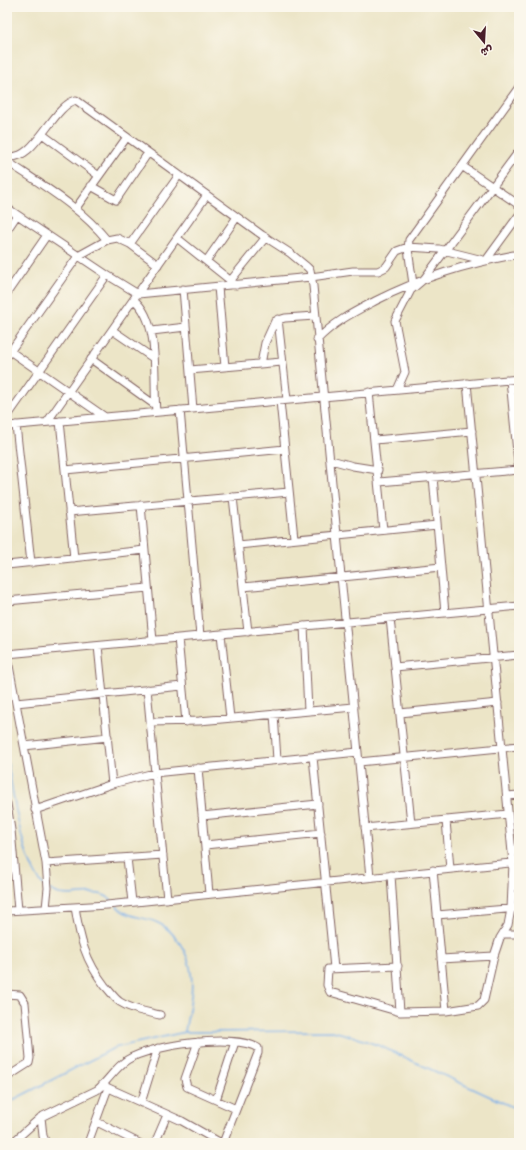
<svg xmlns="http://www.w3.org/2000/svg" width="526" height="1150" font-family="'Patrick Hand','Playpen Sans Arabic',sans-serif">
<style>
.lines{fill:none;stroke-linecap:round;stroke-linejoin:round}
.stream{stroke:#7bb0e9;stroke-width:1.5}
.minor-casing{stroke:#836462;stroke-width:9}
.minor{stroke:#fff;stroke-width:7}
</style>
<rect width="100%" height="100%" fill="#fbf7ec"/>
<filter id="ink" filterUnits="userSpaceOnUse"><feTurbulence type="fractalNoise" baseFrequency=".025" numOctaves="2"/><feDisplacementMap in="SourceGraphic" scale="8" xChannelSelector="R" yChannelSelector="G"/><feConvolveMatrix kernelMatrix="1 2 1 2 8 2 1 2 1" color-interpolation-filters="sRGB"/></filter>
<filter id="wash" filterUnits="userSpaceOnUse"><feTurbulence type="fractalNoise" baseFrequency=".012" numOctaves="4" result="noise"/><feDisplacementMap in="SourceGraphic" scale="16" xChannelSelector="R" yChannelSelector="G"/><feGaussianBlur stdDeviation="0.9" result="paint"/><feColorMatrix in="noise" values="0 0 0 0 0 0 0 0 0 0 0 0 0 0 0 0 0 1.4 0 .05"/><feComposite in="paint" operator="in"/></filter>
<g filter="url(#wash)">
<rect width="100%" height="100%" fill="#ece5c7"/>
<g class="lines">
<path class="stream" d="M7 761C14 795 21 863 45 887
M50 890C53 891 56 893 59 894 74 898 101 886 113 902
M117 906C125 917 144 917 156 922 175 930 189 954 191 973 194 992 188 1013 185 1031
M7 1103 114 1048 149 1040 185 1032 333 1031 355 1037 380 1046 519 1110"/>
</g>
</g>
<g filter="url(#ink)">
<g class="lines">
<defs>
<path id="minor" d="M42 134 99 176
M7 156C34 164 52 106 76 100L262 235 290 253 307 267 310 270 313 286 370 877
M11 164C45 187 81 208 107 240
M462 166 519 205
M91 186 116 200 148 153
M7 208 107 275 138 294 311 277 353 271H378L386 267 397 251 408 247 439 249 483 260
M76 208 127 137
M7 230 17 215
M177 238 236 285
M130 244 179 175
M487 259 519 215
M207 260 237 217
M231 280 266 237
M413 284 408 249 409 240 519 87
M218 287 225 367
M183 289 193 409
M7 293 47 235
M134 300C161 322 153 380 156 412
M278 319 287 400
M112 330 153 358
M152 331 186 327
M317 340C334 322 354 312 375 301 423 277 466 264 519 254
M7 349 105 417
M7 356 78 256 107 240 117 238 130 244 158 265
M91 359 155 405
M261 364 265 343 275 321 285 318 315 316
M190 370 282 362
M510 380 519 473
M397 390 405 372 395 321 411 290 424 279 519 151
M369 392 383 530
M280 401 294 538
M180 410 200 636
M7 417 107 275
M60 421 74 558
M47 422 207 195
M16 425 31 563
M7 426 519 379
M375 440 472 431
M331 460 353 466 378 470
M65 470 285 449
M433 477 445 613
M379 482 519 470
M233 497 248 632
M141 505 153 641
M69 512 289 492
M238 545 437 525
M7 565 145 550
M243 587 441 567
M7 601 148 588
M390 618 411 823
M304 626 308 711
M221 634 230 718
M178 638 186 722
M98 646 112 784
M7 654 519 606
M7 655 46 863 48 888 46 908
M395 667 519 655
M147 689 167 899
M16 703 182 686
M400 713 498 703
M274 714 277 760
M150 722 199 721 354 707
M24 746 108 737
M313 757 334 968
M359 762 519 746
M198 768 209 894
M507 796 519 795
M7 804 11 830 18 910
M35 810 112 784 154 773 358 752
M202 816 318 804
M446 820 450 869
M365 828 508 814
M205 845 321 833
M127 858 132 902
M46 863 163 855
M433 870 446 1011
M391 875 400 1012
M75 907C80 939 85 960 105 986 110 991 114 998 120 1002 132 1010 147 1012 160 1015
M7 911 107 905 519 862
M437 915 519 908
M503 934H519
M441 959 494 956
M398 966 328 969 327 985 330 992 400 1012 446 1011 478 1006 484 1000 494 956 500 938 508 925 511 909 513 863 467 383
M7 994 20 995 25 1003 30 1058 29 1063 7 1077
M198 1042 185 1079 187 1087 236 1109
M102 1085 182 1121 221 1143
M216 1100 235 1042
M141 1103 158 1048
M41 1117 43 1136 46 1143
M97 1122 139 1143
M12 1143 41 1117 97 1090C108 1081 115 1068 127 1060 150 1045 235 1033 258 1048V1053L223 1143
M88 1143 108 1088
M155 1143 167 1115"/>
</defs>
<use href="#minor" class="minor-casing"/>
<use href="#minor" class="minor"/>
</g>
</g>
<rect width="526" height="1150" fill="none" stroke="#fbf7ec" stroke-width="24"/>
<g transform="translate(484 42) rotate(162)" stroke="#fbf7ec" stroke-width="3" paint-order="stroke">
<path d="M0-3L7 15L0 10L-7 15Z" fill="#4a1f2b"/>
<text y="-6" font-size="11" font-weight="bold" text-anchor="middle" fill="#4a1f2b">ش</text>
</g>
</svg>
